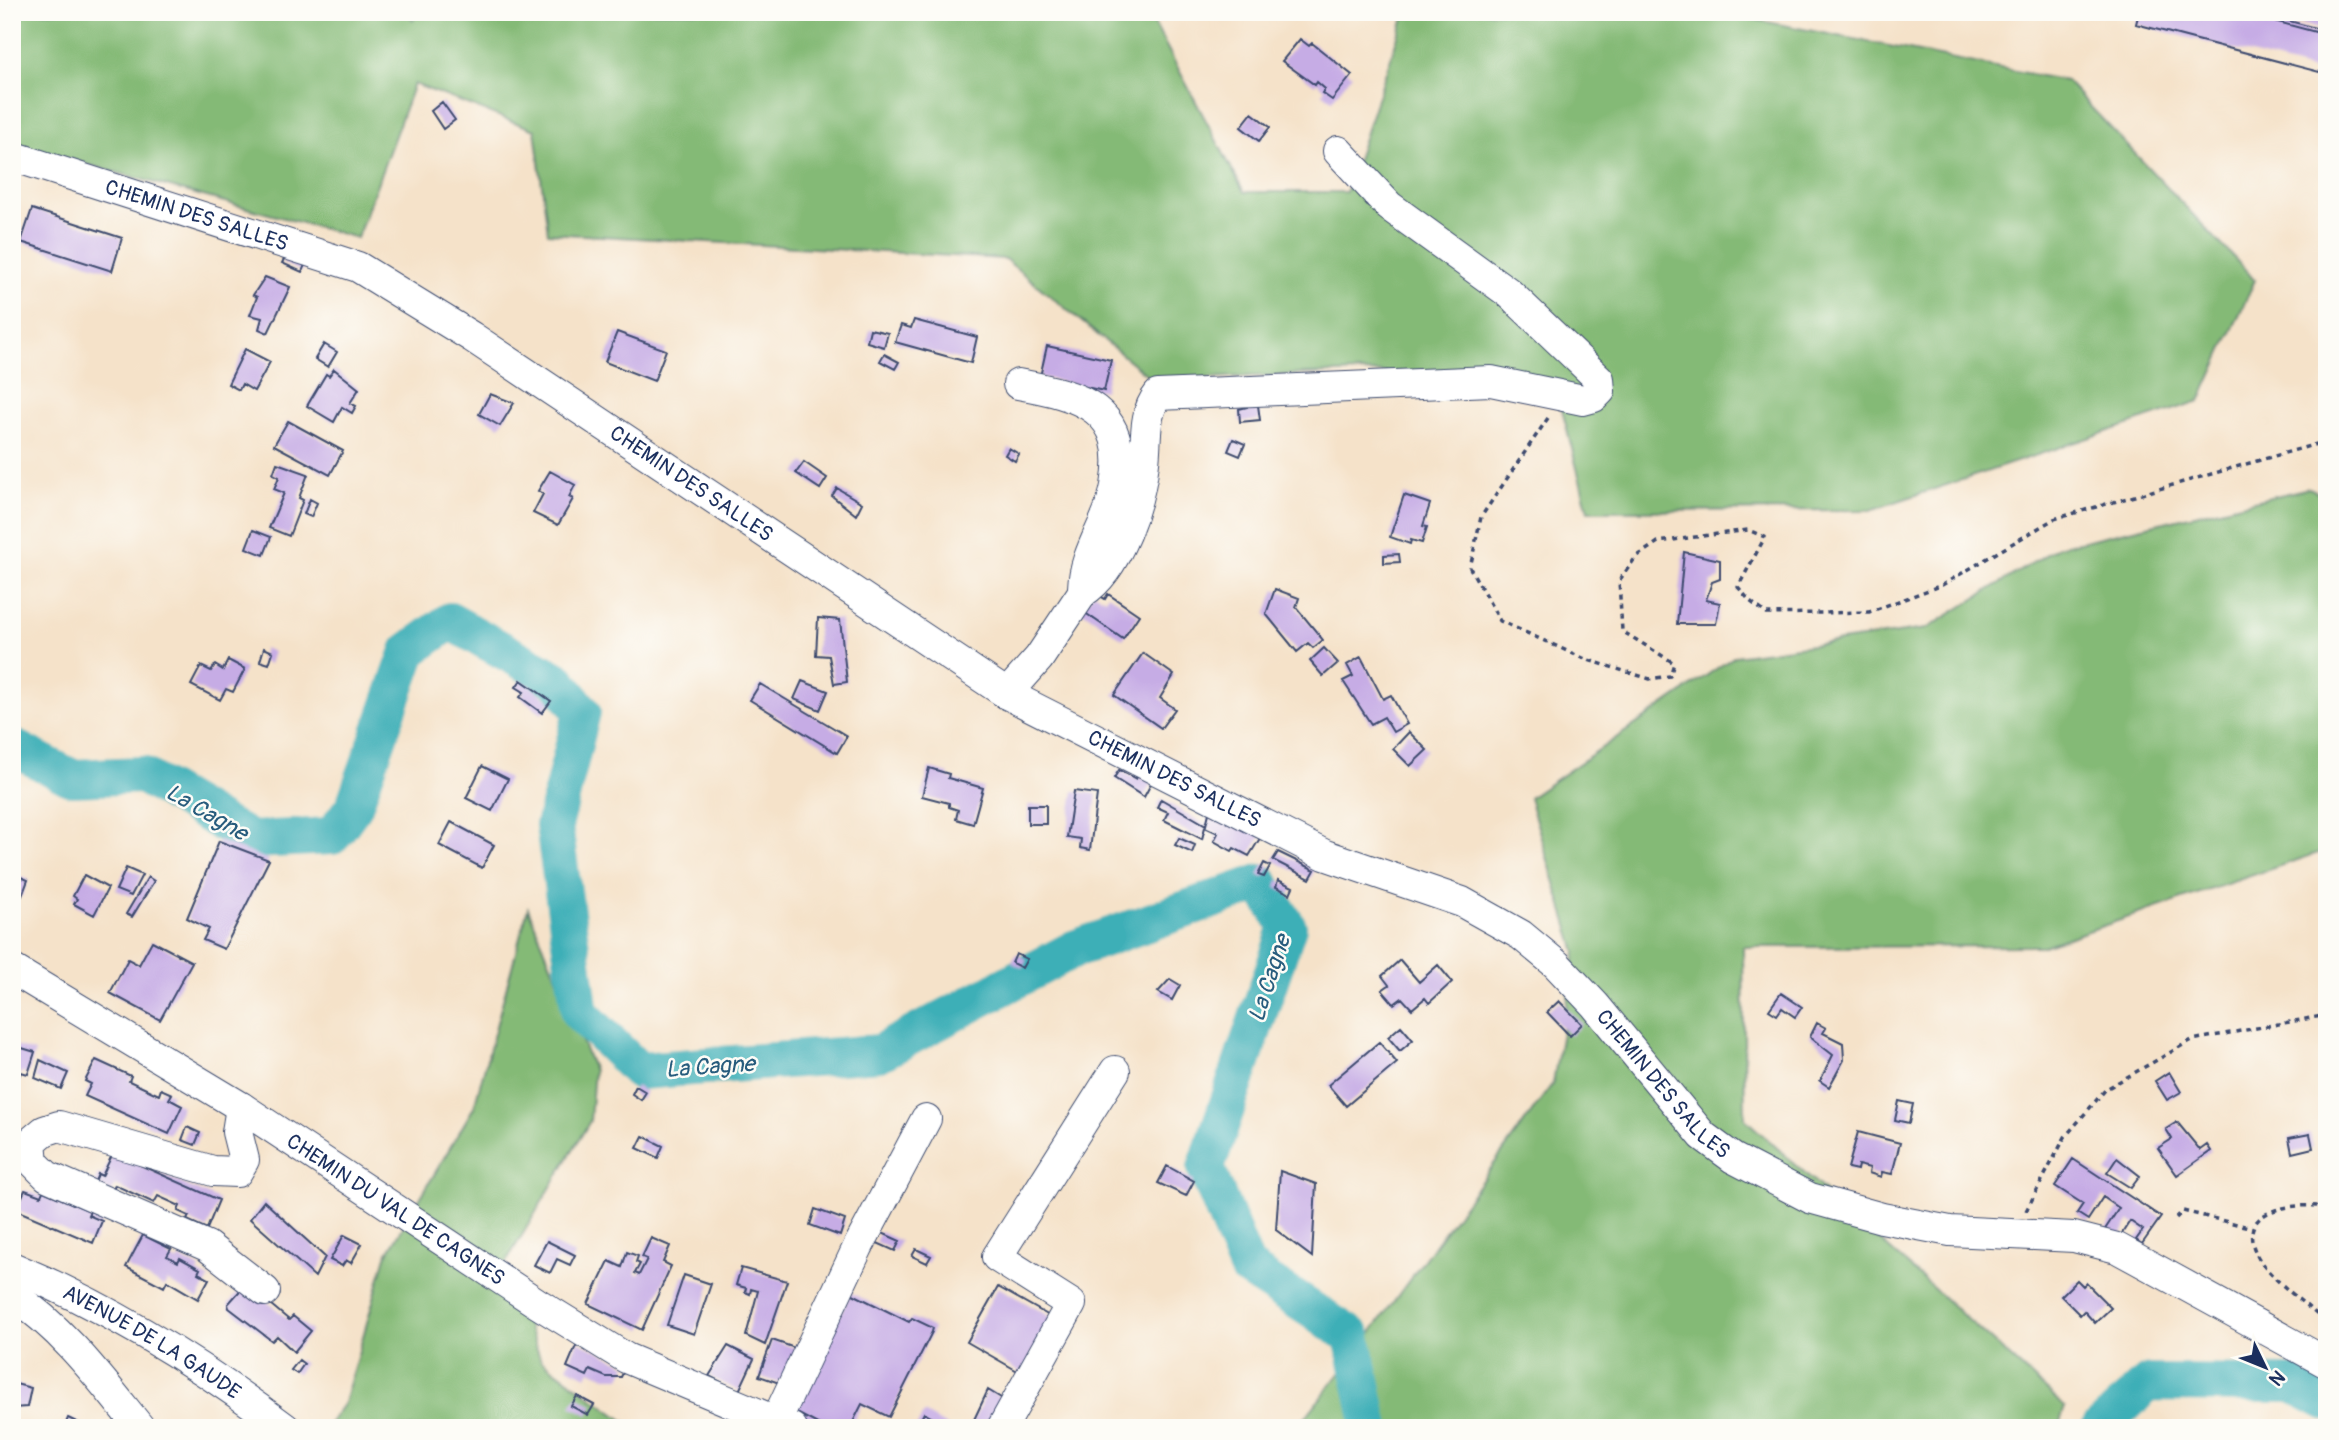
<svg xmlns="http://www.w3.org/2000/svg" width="2339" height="1440" font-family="Pangolin,sans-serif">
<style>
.forest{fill:#84ba76;stroke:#50746a;stroke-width:2}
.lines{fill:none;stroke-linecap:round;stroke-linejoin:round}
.river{stroke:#3eafb7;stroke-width:38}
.building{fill:#c6ace5}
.minor-casing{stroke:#3c4a6e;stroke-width:32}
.path{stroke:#3c4a6e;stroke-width:3.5;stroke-dasharray:5 5;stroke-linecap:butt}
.minor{stroke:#fff;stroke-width:30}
.labels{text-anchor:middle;stroke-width:5;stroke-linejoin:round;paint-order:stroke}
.street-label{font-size:21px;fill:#1b2f5e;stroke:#fdfcf7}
.water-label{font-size:23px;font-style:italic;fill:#275c7d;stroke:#fdfcf7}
</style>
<rect width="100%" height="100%" fill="#fdfcf7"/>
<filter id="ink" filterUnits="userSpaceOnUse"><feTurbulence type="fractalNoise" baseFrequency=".0143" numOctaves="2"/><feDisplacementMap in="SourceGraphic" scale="14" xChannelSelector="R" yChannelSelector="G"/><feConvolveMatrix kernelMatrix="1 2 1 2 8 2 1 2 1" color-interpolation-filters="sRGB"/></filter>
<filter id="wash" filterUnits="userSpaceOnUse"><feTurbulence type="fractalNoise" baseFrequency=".00686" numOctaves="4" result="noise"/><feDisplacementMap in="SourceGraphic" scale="28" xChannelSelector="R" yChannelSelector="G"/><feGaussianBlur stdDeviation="1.57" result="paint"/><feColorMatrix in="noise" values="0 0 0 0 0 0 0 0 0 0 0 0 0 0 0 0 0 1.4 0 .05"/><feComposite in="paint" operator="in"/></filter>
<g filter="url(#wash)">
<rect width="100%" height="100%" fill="#f5e2c9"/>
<path class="forest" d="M12 12H407L413 20 418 12H1148L1244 192H1346L1406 12H1717L2066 81 2255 280 2200 401 1871 510 1588 511 1554 379 1360 372 1153 380 1005 259 548 233 535 130 414 84 357 238 12 144Z
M2309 488 2327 496V850L2044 946 1743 947 1745 1119 2065 1407 2058 1428H1297L1356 1353 1553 1083 1576 952 1529 798 1735 656 1926 629 2058 547Z
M528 908 594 1071 590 1121 505 1264 541 1360 634 1428H326L344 1403 386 1256 474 1107Z"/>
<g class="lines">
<path class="river" d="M12 747 72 778 142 775 251 840 332 836 354 806 409 651 450 621 558 681 582 712 554 826 580 1013 639 1071 879 1053 1074 949 1260 883 1288 927 1206 1168 1247 1268 1352 1336 1371 1428
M2100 1428 2148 1383 2293 1384 2327 1402"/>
</g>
<g id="blocks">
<path class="building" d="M2139 12H2240L2327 35V74L2136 24Z
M2259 12H2327V31L2259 13Z
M1300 39 1309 46 1312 43 1352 75 1332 100 1322 93 1325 89 1317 82 1315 85 1282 61Z
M442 102 455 120 443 129 431 111Z
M1252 113 1270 127 1259 141 1241 127Z
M32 209 122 238 112 271 21 242Z
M287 253 306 262 302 272 282 263Z
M265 277 290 287 268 333 259 329 262 318 250 315 257 297 253 295Z
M914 320 977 337 971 363 895 342 901 325 911 328Z
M870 329 888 333 884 347 867 342Z
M617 332 666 350 654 381 605 362Z
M324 344 337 352 328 367 315 359Z
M1047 346 1111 360 1104 391 1040 377Z
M245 349 270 362 254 391 242 384 239 390 228 384Z
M884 354 899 362 895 369 880 361Z
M334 369 359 389 350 403 356 406 352 413 342 407 334 422 307 406 326 374 329 376Z
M490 394 514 403 500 426 479 414Z
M1257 398 1260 420 1240 422 1239 409 1247 407 1246 399Z
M288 421 343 451 330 475 274 445Z
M1233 439 1245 444 1240 456 1228 451Z
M1009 448 1019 454 1015 461 1005 455Z
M804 462 827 478 820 489 796 473Z
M277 463 308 474 299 498 303 500 289 536 269 528 284 493 274 489 279 477 273 474Z
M550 471 575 485 569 497 573 499 558 525 533 513 543 494 538 491Z
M837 488 862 503 856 515 832 496Z
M1404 495 1430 504 1423 526 1427 527 1422 543 1411 540 1410 544 1390 537Z
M310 499 317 503 311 517 304 514Z
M253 530 271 537 264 555 246 548Z
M1684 552 1720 560V579L1712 582 1706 600 1720 603 1716 624H1677Z
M1399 554 1400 562 1384 563V555Z
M1275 589 1299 598 1296 607 1323 640 1313 648 1308 643 1297 652 1266 614Z
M1094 592 1105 599 1108 594 1139 615 1123 639 1081 610Z
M818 618 840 620 847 682 834 684 829 656 816 655Z
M264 648 273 652 269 664 260 661Z
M1324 648 1338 663 1323 676 1310 661Z
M1143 653 1174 675 1160 698 1175 709 1161 728 1114 695Z
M1361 657 1383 699 1391 695 1407 724 1393 732 1384 717 1371 724 1343 681 1353 676 1347 665Z
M228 660 245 669 233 692 226 689 220 700 191 685 201 666 211 671 215 665 223 670Z
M521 680 551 701 542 713 520 697 524 692 516 687Z
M802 681 828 691 820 710 794 699Z
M760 684 847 736 837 753 750 700Z
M1409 732 1427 750 1410 766 1393 749Z
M482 766 508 779 492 811 466 798Z
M929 768 949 774 948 778 983 788 973 824 956 819 958 810 949 807V803L922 796Z
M1119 770 1136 779 1138 775 1152 782 1144 797 1114 778Z
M1074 791 1097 794 1090 850 1080 848 1081 839 1067 837Z
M1161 799 1206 825 1210 809 1262 835 1249 856 1234 848 1232 851 1214 841 1218 833 1205 827 1202 839 1164 820 1168 812 1157 807Z
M1028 805H1046V824H1028Z
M451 822 494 845 482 868 439 845Z
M1179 838 1195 845 1192 853 1175 845Z
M219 841 269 860 224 949 203 940 209 929 187 918Z
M1278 852 1315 870 1310 879 1273 860Z
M1264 863 1270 866 1264 877 1258 875Z
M126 868 142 875 131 896 116 890Z
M16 875 28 880 22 896 12 892Z
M84 875 108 888 94 915 74 904 77 899 73 896Z
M148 877 154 881 132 917 126 914Z
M1278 880 1293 887 1290 894 1276 887Z
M152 941 192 962 160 1020 110 993 128 959 139 965Z
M1016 954 1027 959 1022 968 1012 963Z
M1400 960 1419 982 1438 965 1452 982 1429 1003 1425 998 1412 1009 1402 998 1394 1004 1382 990 1389 985 1382 976Z
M1170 979 1180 985 1172 1000 1158 992Z
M1781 993 1802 1007 1795 1017 1782 1008 1777 1015 1769 1010Z
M1559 1001 1582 1024 1570 1036 1547 1012Z
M1817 1023 1826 1028 1823 1033 1843 1043 1844 1060 1829 1087 1820 1081 1833 1055 1810 1037Z
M1401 1026 1413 1040 1400 1051 1388 1037Z
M1379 1042 1397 1063 1346 1106 1328 1085Z
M12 1045 35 1052 28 1074 21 1072 19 1076 12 1074Z
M40 1060 68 1073 61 1089 35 1078Z
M96 1060 131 1076 129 1081 159 1095 161 1089 172 1094 169 1099 182 1106 169 1134 85 1096 91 1084 85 1081Z
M2169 1072 2181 1092 2167 1100 2155 1081Z
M636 1086 646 1092 641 1100 632 1094Z
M1899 1101 1913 1104 1909 1123 1895 1120Z
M2177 1122 2200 1150 2207 1145 2211 1151 2177 1175 2158 1148 2172 1139 2166 1129Z
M187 1127 200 1133 195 1145 182 1140Z
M1858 1132 1900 1143 1892 1174 1882 1172 1881 1177 1869 1173 1870 1168 1858 1165 1857 1170 1848 1168Z
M2310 1134 2313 1148 2292 1153 2289 1138Z
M643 1136 663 1146 658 1158 637 1148Z
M113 1153 219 1200 207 1229 187 1220 189 1216 178 1211 180 1206 158 1196 154 1203 115 1185 112 1192 94 1184 98 1174 102 1176Z
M2117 1158 2140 1176 2131 1188 2107 1173Z
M2073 1159 2161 1217 2142 1244 2136 1240 2143 1230 2130 1221 2119 1238 2102 1234 2119 1208 2103 1197 2088 1220 2077 1213 2083 1204 2055 1186Z
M1167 1166 1194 1181 1186 1196 1158 1183Z
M1280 1171 1316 1184 1312 1257 1276 1230Z
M25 1190 41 1196 43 1191 90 1211 88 1215 102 1221 93 1243 16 1210Z
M264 1201 325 1257 315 1277 250 1219Z
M815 1209 845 1220 840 1236 810 1225Z
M880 1232 900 1241 895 1251 875 1242Z
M143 1235 171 1249 167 1256 178 1262 180 1258 200 1269 198 1273 209 1279 198 1299 167 1281 164 1287 126 1267Z
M344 1235 362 1244 351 1263 346 1260 342 1266 330 1260Z
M651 1238 670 1246 663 1262 671 1266 642 1330 588 1304 609 1261 622 1267 627 1252 638 1256 636 1262 640 1264 635 1273 639 1275 647 1259 642 1257Z
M547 1241 575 1255 570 1265 557 1259 550 1273 534 1265Z
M916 1249 931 1256 927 1263 912 1256Z
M741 1268 787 1281 765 1345 746 1336 758 1291 751 1289 750 1294 745 1292 746 1288 736 1285Z
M684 1275 711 1284 694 1334 667 1325Z
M2077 1280 2083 1286 2086 1283 2111 1308 2095 1323 2084 1311 2080 1315 2061 1296Z
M246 1284 289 1320 293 1316 311 1331 294 1352 277 1336 272 1341 229 1308 228 1304Z
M998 1287 1053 1318 1021 1373 967 1342Z
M851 1293 909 1322 912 1318 933 1328 932 1332 889 1417 862 1404 850 1428H825L793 1411Z
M772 1340 798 1349 785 1385 759 1376Z
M578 1341 627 1365 621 1377H606L590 1370 587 1376 567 1367Z
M728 1346 754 1359 739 1391 709 1376Z
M299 1360 304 1364 297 1374 291 1370Z
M12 1383 31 1388 27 1407 12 1408Z
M988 1390 1006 1401 991 1428H970Z
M577 1396 594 1405 588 1415 571 1406Z
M924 1413 950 1428H916Z
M68 1418 89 1428H64Z"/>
</g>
</g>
<g filter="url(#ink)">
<use href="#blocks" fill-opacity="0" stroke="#3c4a6e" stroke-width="2"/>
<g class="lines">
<defs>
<g id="minor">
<path id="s1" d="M12 156 358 267 472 337 1007 694 1325 855 1462 902 1521 935 1556 964 1595 1005 1703 1136 1733 1158 1810 1198 1882 1218 1950 1231 2074 1237 2117 1248 2327 1363"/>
<path d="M1018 384C1080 395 1130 408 1116 486 1110 522 1084 551 1083 588"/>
<path d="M1007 694 1039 658 1083 592C1118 570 1140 502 1144 462 1147 439 1143 414 1158 395L1491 381 1583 400 1594 397 1600 391 1599 379 1509 293 1389 206 1338 151"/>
<path id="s2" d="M12 969 241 1107 537 1303 626 1358 792 1428"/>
<path d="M241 1107 237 1132 244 1160 237 1172 213 1171 59 1126 44 1131 31 1142 33 1162 47 1176 207 1246 265 1291"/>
<path id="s3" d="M12 1267C110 1308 200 1364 285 1428"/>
<path d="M12 1295C63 1328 102 1381 140 1428"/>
<path d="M776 1421 858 1247 926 1119"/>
<path d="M1002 1428 1071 1304 997 1257 1115 1071"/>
</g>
</defs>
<use href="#minor" class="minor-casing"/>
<path class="path" d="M1548 418 1481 517 1470 568 1500 621 1585 659 1650 679 1670 676 1674 663 1622 631 1619 581 1636 557 1658 542 1748 530 1765 537 1738 587 1750 601 1767 614 1869 612 1942 585 2054 519 2327 441
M2327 1207C2293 1202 2230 1209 2259 1259 2269 1277 2310 1308 2327 1323
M2026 1211 2065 1137 2106 1089 2192 1040 2327 1015
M2176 1218 2183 1211 2253 1228"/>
<use href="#minor" class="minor"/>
</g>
</g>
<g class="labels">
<g class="street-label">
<text dy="7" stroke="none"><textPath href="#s1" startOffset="194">CHEMIN DES SALLES</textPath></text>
<text dy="7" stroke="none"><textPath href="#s1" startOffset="761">CHEMIN DES SALLES</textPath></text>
<text dy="7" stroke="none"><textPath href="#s1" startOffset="1328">CHEMIN DES SALLES</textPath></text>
<text dy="7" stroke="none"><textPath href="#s1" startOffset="1916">CHEMIN DES SALLES</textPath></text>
<text dy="7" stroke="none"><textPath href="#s2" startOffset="453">CHEMIN DU VAL DE CAGNES</textPath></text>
<text dy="7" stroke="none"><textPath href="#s3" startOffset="159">AVENUE DE LA GAUDE</textPath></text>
</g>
<g class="water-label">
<text transform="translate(207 812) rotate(30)" y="8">La Cagne</text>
<text transform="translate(1269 978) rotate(-72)" y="8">La Cagne</text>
<text transform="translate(710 1066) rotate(-4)" y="8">La Cagne</text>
</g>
</g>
<rect width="2339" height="1440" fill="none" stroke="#fdfcf7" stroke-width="42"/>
<g transform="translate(2265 1367) rotate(133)" stroke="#fdfcf7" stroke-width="5" paint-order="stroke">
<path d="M0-5L12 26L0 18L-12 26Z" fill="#1b2f5e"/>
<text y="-10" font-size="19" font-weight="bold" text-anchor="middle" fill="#1b2f5e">N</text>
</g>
</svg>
